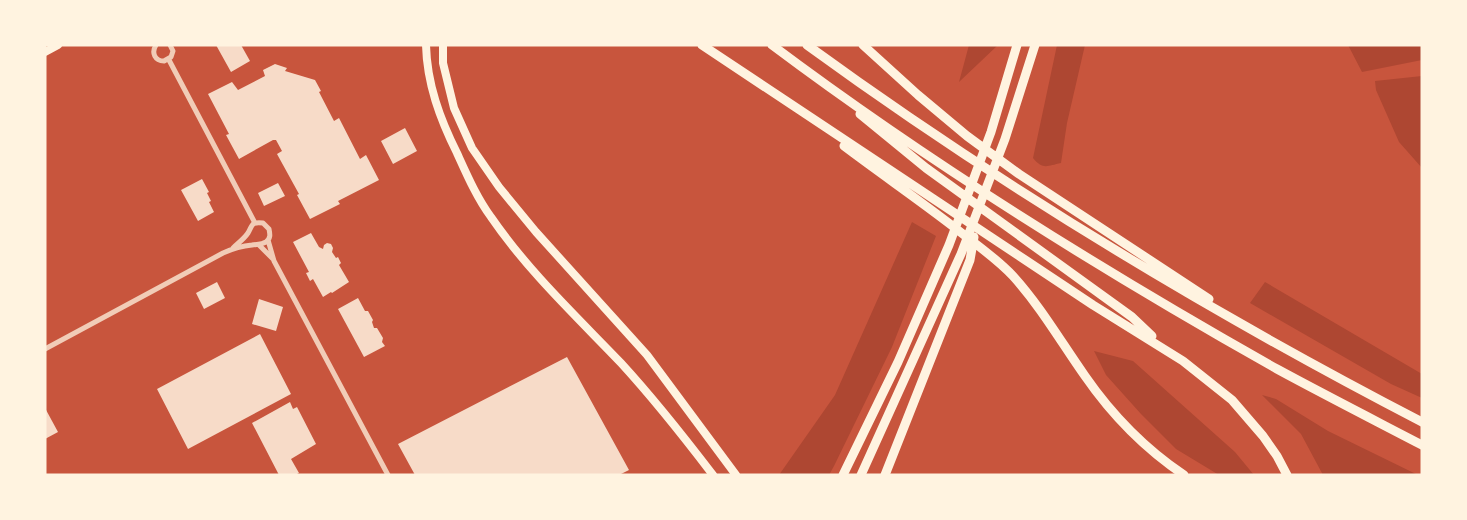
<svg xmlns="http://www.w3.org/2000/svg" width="1467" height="520" font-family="'Open Sans',sans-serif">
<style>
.green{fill:#ae4732}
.building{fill:#f7dbc8}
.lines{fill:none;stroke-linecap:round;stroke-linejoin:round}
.minor{stroke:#f1ccb7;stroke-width:5}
.trunk{stroke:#fff3e0;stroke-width:8}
.motorway{stroke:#fff3e0;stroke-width:9}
</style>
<rect width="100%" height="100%" fill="#c8553d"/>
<path class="green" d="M969 45H998L959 82Z
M1057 45H1085L1067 123 1061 163C1047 166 1043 170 1033 158Z
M1348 45H1422V60L1362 72Z
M1422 76V168L1399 142 1376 90 1375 81Z
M912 222 936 236 892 347 834 466 829 475H779L835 395Z
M1265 282 1422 374V398L1391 384 1250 303Z
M1094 351 1133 361 1235 452 1254 475H1219L1176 449 1141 414 1106 375Z
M1262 395 1276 399 1328 431 1418 475H1323L1301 434Z"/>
<path class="building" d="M216 45H241L250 61 231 72Z
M275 64 287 68 285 71 315 80 321 91 319 92 334 121 339 118 360 159 366 155 379 180 338 201 340 204 310 219 297 195 299 194 277 154 282 151 276 140H273L239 159 226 135 229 134 208 94 232 82 238 90 265 76 263 70Z
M405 128 417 151 393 164 381 141Z
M202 179 209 192 207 193 211 201 209 202 214 212 198 221 181 190Z
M278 183 285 196 264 206 258 193Z
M311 233 319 247 323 249 324 245 327 243 331 244 333 248 332 252 336 258 338 257 341 263 339 265 349 282 332 293 331 292 323 297 313 279 310 281 306 273 309 272 293 242Z
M217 282 225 298 204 309 196 293Z
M358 298 365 311H368L373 320 372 322 374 328H377L383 338 382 342 385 346 364 357 338 309Z
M259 299 283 307 276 331 252 324Z
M260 334 291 394 188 449 157 389Z
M567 357 629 470 619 475H415L398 444Z
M290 402 293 409 297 407 316 444 291 459 299 473 295 475H279L252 423Z
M45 408 58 432 45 439Z"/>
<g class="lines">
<path class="minor" d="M156 45C151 53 155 61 164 61L171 57 173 51 170 45
M169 60 255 223
M268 240 274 261 388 475
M259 245 273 259
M45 349 223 253C232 249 241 246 252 245 257 244 261 245 266 242 271 238 270 234 269 229L263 223C251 222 253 224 248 233 244 239 237 244 233 248"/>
<path class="trunk" d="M426 45C427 84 440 119 457 153 467 175 477 198 491 217 528 271 576 316 621 363 654 399 684 437 713 475
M443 45V63L454 108 472 148 499 187 536 232 647 355 736 475
M45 52 58 45"/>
<path class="motorway" d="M702 45 1093 305 1183 361 1232 400 1263 436 1277 456 1287 475
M772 45C932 165 1103 271 1277 369 1325 395 1374 420 1422 445
M807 45C1002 187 1208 311 1422 422
M863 45 918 95 967 136 1019 174 1209 299
M860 114 926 168 1132 317 1152 336
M844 146C885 177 928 206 968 238 984 250 1000 262 1013 276 1041 307 1061 342 1085 376 1112 415 1144 448 1184 475
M843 475 898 362 949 245 991 132 1017 45
M861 475 961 254 1005 139 1035 45
M885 475 970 260 974 237"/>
</g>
<rect width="1467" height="520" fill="none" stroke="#fff3e0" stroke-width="93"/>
</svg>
